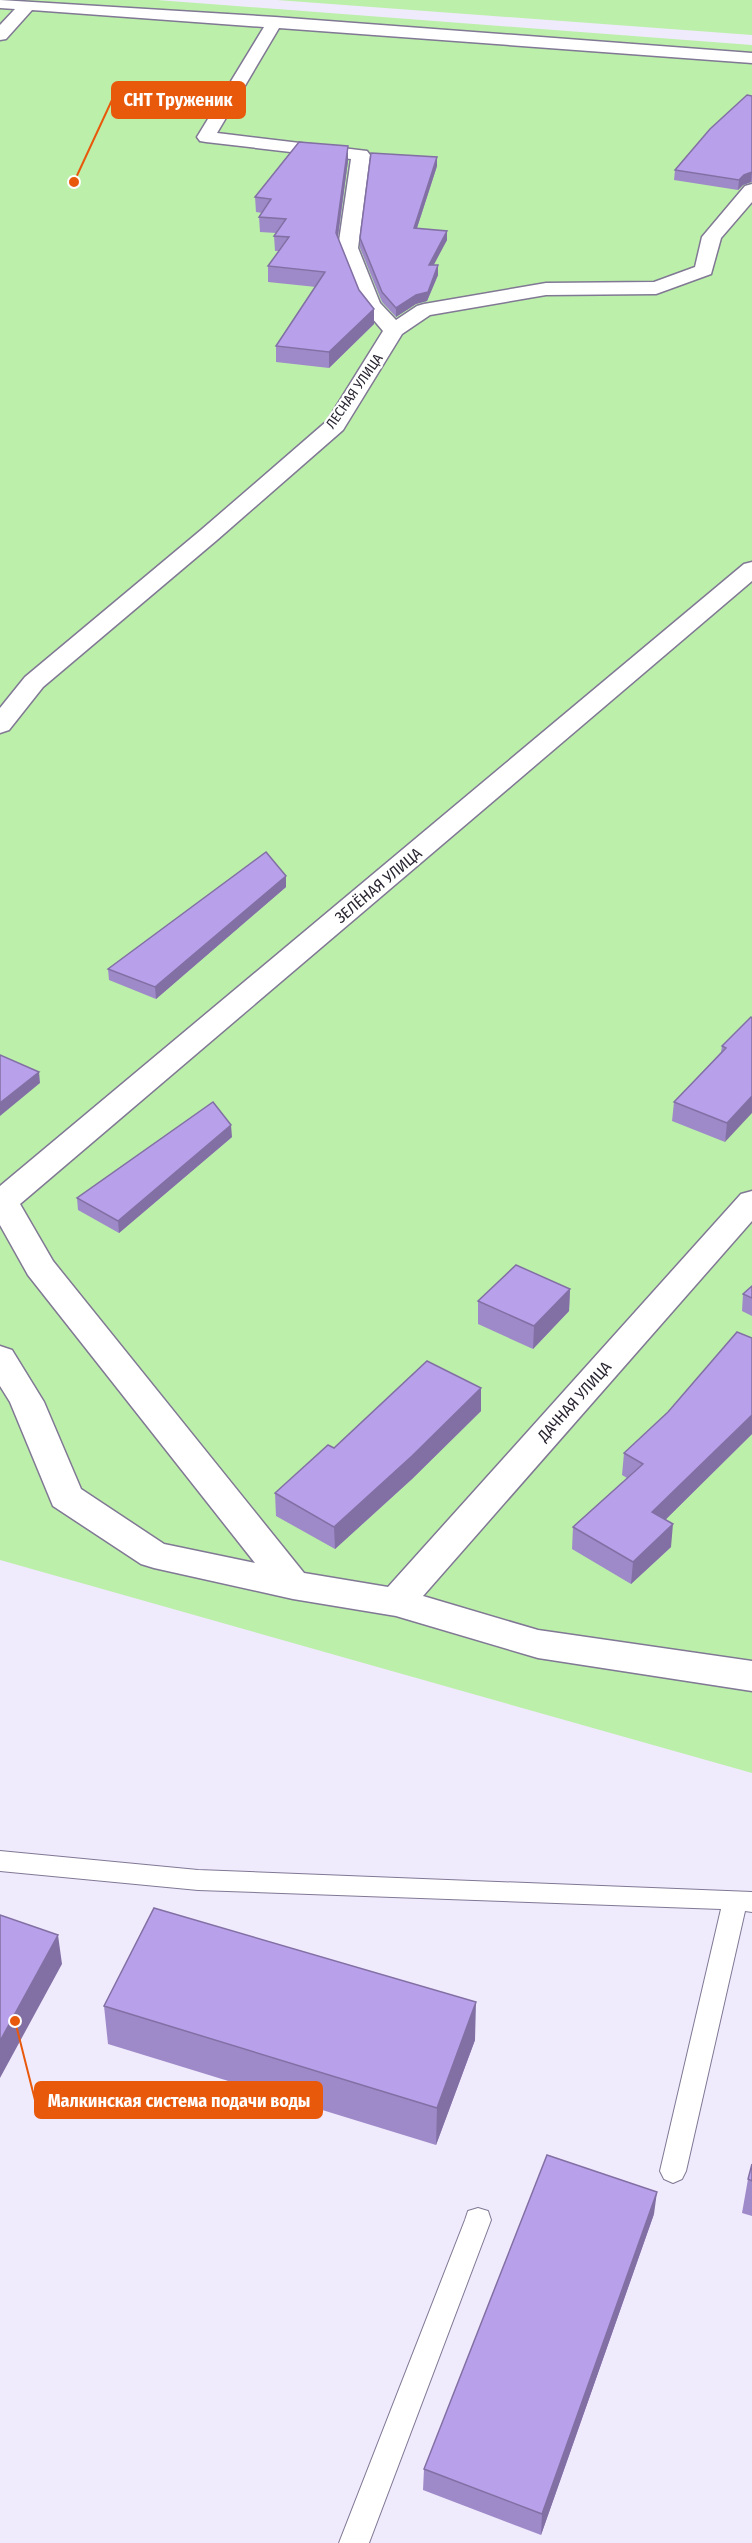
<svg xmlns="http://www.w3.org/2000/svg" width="752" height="2543" font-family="'Fira Sans Condensed',sans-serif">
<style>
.green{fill:#bcefaa}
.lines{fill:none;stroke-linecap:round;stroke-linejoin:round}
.service-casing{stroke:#807894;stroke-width:2}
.minor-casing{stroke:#807894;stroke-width:3}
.service{fill:#fff;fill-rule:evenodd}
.minor{fill:#fff;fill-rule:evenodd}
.wall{fill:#9f8ac9}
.shaded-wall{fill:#8270a4}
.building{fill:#b9a0ea;stroke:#8270a4;stroke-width:1.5}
.labels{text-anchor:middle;stroke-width:4.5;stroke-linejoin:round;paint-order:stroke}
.far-street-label{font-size:14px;fill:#2b2733;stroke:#fff}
.street-label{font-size:16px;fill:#2b2733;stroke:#fff}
.leader{fill:none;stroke:#e8590c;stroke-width:2}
.callout-dot{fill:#e8590c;stroke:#fff;stroke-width:2}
.callout{fill:#e8590c;stroke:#e8590c;stroke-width:2}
.callout-label{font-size:18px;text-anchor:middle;font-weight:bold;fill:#fff}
</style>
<rect width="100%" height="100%" fill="#f0eafd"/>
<path class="green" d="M0 0H157L752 45V1773L0 1560Z
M277 0H752V35Z"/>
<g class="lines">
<defs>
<path id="service" d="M0 1851 198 1870 752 1892V1912L745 1911 686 2171 682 2179 673 2183 664 2179 660 2171 721 1909 198 1890 0 1871Z
M478 2208 488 2211 491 2220 369 2543H339L465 2220 468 2211Z"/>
<path id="minor" d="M0 0 275 17 752 53V63L279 28 217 133 367 151 370 155 358 248 380 303 396 320 417 306 424 304 546 283 654 282 695 267 702 237 745 186 752 184V202L721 238 711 274 656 294 546 295 430 315 402 334 343 430 217 540 43 687 9 730 0 733V708L25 677 201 530 327 421 383 331 361 305 338 248 351 159 206 142 200 141 197 137 264 27 32 10 6 39 0 40V25L15 9 0 8Z
M752 562V581L20 1204 53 1261 304 1573 388 1587 741 1194 752 1191V1221L423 1596 538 1630 752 1661V1691L538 1658 396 1616 293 1599 154 1568 141 1564 53 1506 10 1402 0 1386V1346L12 1350 44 1402 81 1489 164 1544 255 1563 28 1275 0 1225V1186L744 564Z"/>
</defs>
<use href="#service" class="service-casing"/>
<use href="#minor" class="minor-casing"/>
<use href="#service" class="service"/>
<use href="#minor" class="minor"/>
</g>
<path class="wall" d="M752 96V182L743 185 738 190 674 180 675 170Z
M348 161 338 238 359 290 374 324 329 368 276 362V346L316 287 268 282V266L279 251H275L274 236 276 233 260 232 259 217 262 213 256 212 255 197Z
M437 166 417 228 447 240 433 265H438V275L427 301 416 304 396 317 382 302 360 248V238Z
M286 876V887L156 999 109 980 108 969Z
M751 1017 725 1142 672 1121 674 1102 721 1052 722 1046Z
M232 1137 119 1233 78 1210 77 1198Z
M752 1286V1316L742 1311 743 1294Z
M570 1289 569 1311 533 1349 478 1324V1301Z
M481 1388V1411L412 1479 335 1549 276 1516 275 1493 334 1448Z
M752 1434 665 1520 671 1547 631 1584 572 1549 573 1527 627 1478 622 1475 624 1453Z
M104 2006 475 2040 436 2145 108 2044Z
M752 2164V2216L742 2213 748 2179Z
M654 2214 541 2535 423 2490 424 2469Z"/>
<path class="shaded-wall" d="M348 146V161L336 249V233Z
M437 157V166L414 237V228Z
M752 172 751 182 743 185 738 190 739 180 744 175Z
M447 231V240L429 274V265Z
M438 265V275L427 301 416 304 396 317V308Z
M374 309V324L329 368V352Z
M286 876V887L156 999 155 987Z
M39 1072 40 1083 0 1116V1103Z
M752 1096V1113L725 1142 727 1123Z
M231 1125 232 1137 119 1233 118 1221Z
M570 1289 569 1311 533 1349 534 1326Z
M481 1388V1411L412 1479 335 1549 334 1527Z
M752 1415V1434L650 1535 652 1512Z
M673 1524 671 1547 631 1584 633 1562Z
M58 1935 62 1964 0 2078V2041Z
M476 2002 475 2040 436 2145 437 2108Z
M657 2192 654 2214 541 2535 542 2514Z"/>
<path class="building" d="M747 95 752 96V172L744 175 739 180 675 170 710 129Z
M299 142 348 146 336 233 359 290 374 309 329 352 276 346 325 272 268 266 289 237 274 236 286 219 259 217 271 199 255 197Z
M371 153 437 157 414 228 447 231 429 265H438L428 292 416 295 396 308 382 292 360 238Z
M266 852 286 876 155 987 108 969Z
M751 1017 752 1018V1096L727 1123 674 1102 726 1048 722 1046Z
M0 1055 39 1072 0 1103Z
M213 1102 231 1125 118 1221 77 1198Z
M516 1265 570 1289 534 1326 478 1301Z
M752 1286V1298L743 1294Z
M737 1332 752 1338V1415L652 1512 673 1524 633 1562 573 1527 643 1464 624 1453 668 1412Z
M427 1361 481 1388 412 1456 334 1527 275 1493 328 1445 334 1448Z
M154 1908 476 2002 437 2108 104 2006Z
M0 1915 58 1935 0 2041Z
M547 2155 657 2192 542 2514 424 2469Z
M752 2164V2181L748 2179Z"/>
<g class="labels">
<g class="far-street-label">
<text transform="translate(354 391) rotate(-55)" y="5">ЛЕСНАЯ УЛИЦА</text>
</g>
<g class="street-label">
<text transform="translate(378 885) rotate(-40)" y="6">ЗЕЛЁНАЯ УЛИЦА</text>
<text transform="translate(574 1401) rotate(-48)" y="6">ДАЧНАЯ УЛИЦА</text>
</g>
</g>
<path class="leader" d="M74 182L112 100M15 2021L35 2100"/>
<g class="callout-dot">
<circle cx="74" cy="182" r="6"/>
<circle cx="15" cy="2021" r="6"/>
</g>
<g class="callout">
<rect x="112" y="82" width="133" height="36" rx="6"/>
<rect x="35" y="2082" width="287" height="36" rx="6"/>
</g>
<g class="callout-label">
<text x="178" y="106">СНТ Труженик</text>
<text x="179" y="2107">Малкинская система подачи воды</text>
</g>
</svg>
